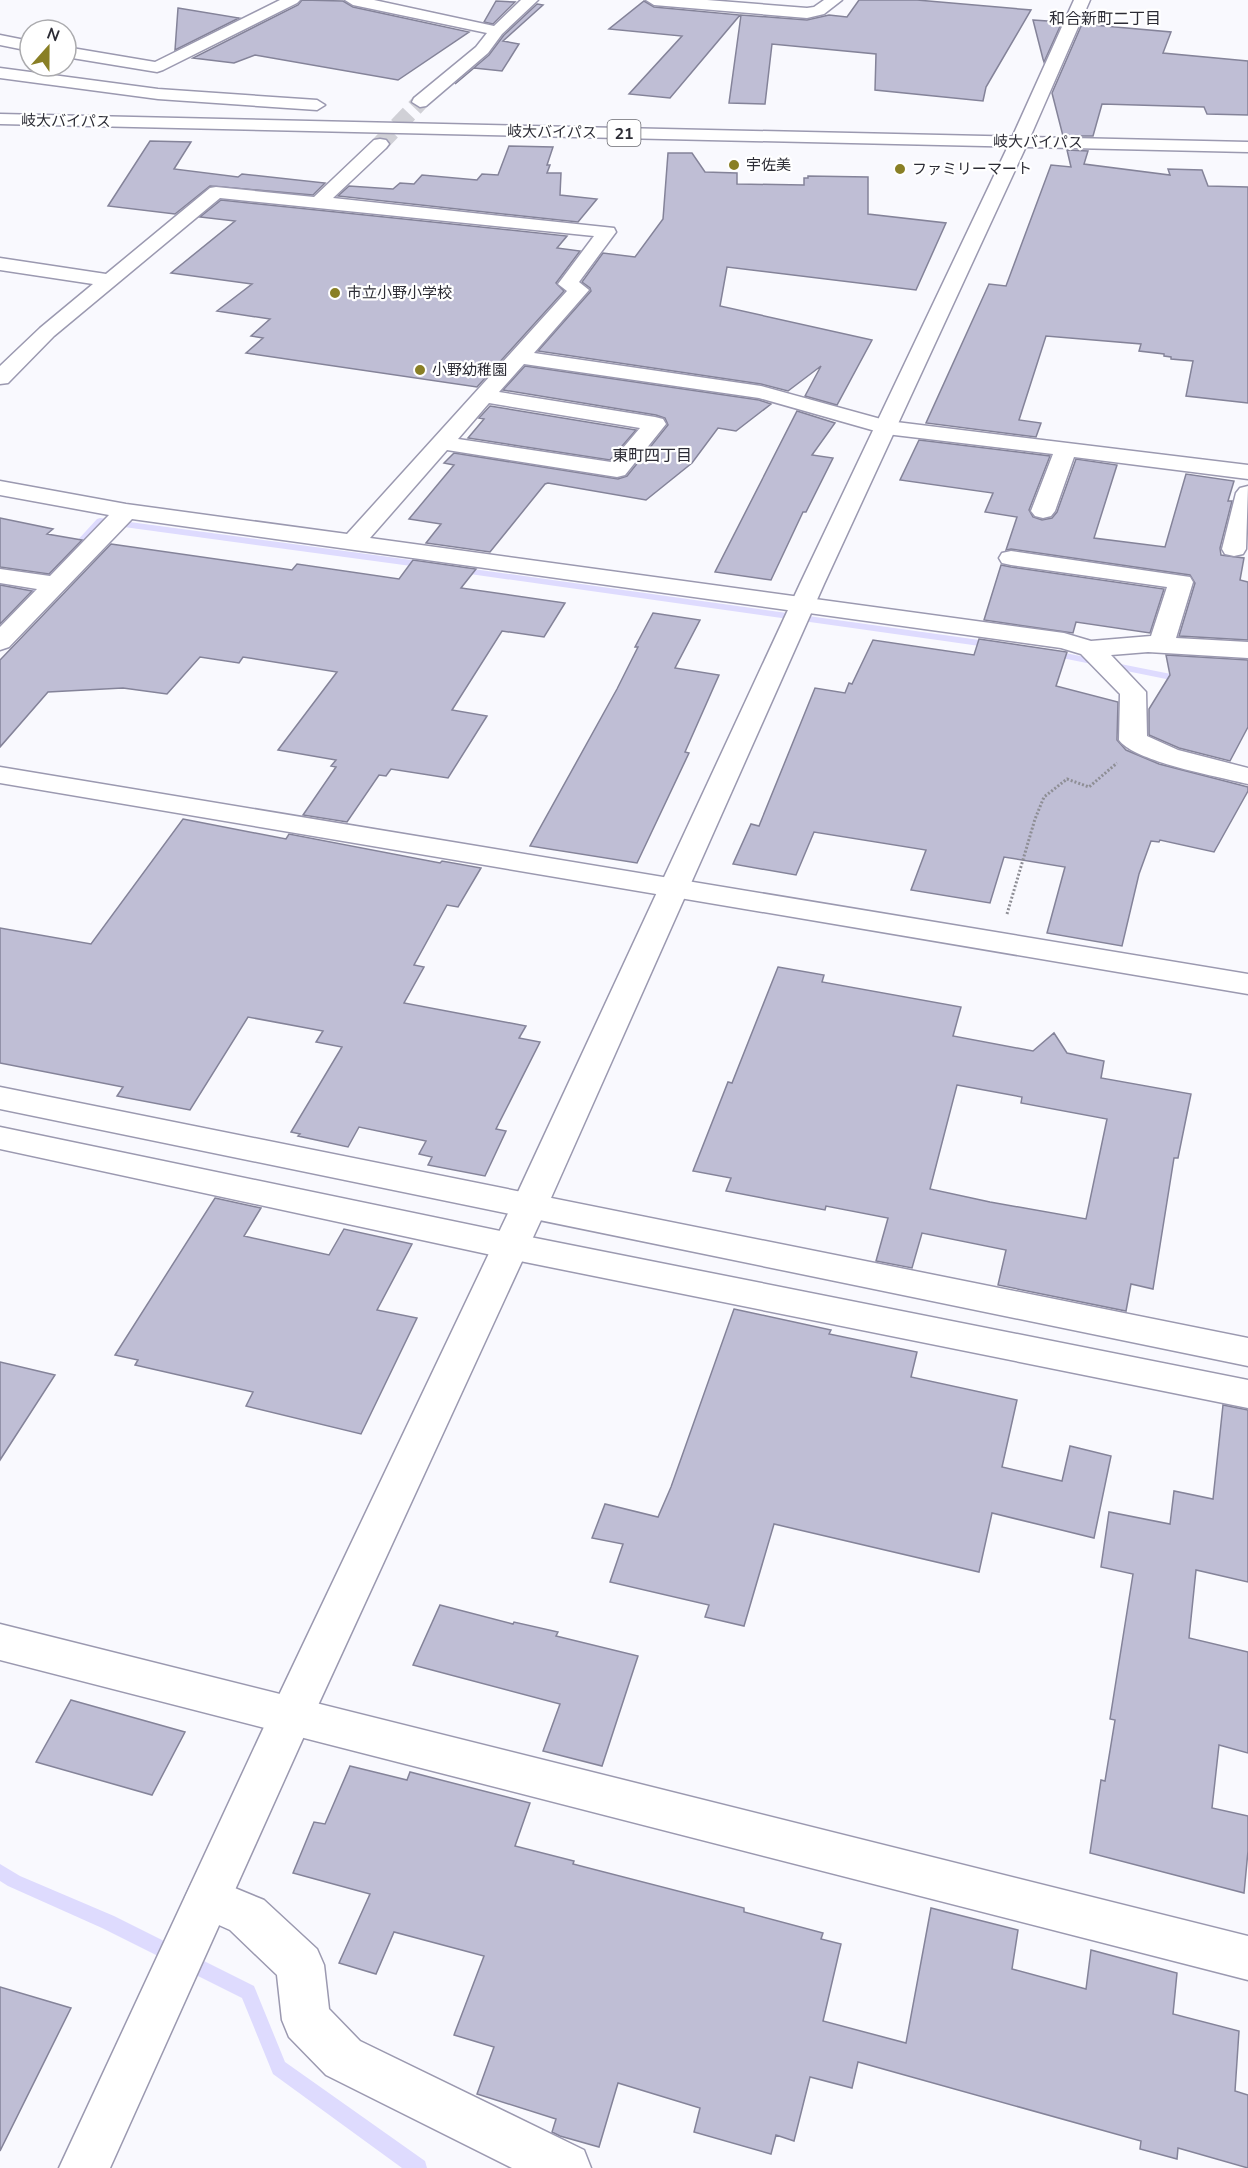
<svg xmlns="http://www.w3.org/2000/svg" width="1248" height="2168" font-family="'Nunito Sans','Noto Sans JP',sans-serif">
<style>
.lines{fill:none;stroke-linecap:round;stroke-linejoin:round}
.stream{fill:#dedbfe;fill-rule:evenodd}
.building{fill:#bfbed5;stroke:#848399;stroke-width:1.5;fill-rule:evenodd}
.minor-tunnel{stroke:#d0d0d6;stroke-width:17;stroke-dasharray:17 8;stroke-linecap:butt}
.minor-casing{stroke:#9b99b0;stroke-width:3}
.tertiary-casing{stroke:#9b99b0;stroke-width:3}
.trunk-casing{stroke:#9b99b0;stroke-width:3}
.path{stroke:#8e8e95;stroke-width:3;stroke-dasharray:2 2;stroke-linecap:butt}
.minor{fill:#fff;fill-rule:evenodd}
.tertiary{fill:#fff;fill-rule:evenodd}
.trunk{fill:#fff;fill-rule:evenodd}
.poi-dot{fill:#897f25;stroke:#fff;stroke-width:2}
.labels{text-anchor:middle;stroke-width:4.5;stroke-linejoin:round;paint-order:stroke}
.far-street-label{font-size:15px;fill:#2c2c35;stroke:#fff}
.far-poi-label{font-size:15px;fill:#2c2c35;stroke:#fff;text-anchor:start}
.far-neighbourhood-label{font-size:16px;fill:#2c2c35;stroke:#fff}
.shield{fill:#fff;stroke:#6b6b72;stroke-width:1.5}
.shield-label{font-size:16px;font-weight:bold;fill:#2c2c35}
</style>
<rect width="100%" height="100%" fill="#f9f9fe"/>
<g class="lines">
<path class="stream" d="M100 518 426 562 430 565 426 568 102 524 37 595 0 590V584L32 590 97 519Z
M459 567 994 642 999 645 994 648 456 572V568Z
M1050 650 1186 677 1191 680 1186 683 1047 655V651Z
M0 1864 20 1876 114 1916 254 1986 285 2062 425 2161 427 2168H402L273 2074 242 1998 102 1928 8 1886 0 1881Z"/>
</g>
<path class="building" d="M302 0 343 1 353 7 469 32 398 80 255 55 234 63 193 58 298 5Z
M859 0H917L1031 10 993 75 986 87 983 101 875 90 876 54 772 44 765 104 729 103 741 15 807 20 829 15 847 17Z
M496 1 515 2 493 24 484 22Z
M644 1 654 7 740 15 670 98 629 94 682 36 609 29Z
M537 4 543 5 503 41 519 44 502 71 474 68 455 84 489 55 504 35Z
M178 8 239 18 175 50Z
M1033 20 1062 22 1044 62 1043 59Z
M1082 24 1171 32 1163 53 1248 61V115L1207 114 1204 107 1102 104 1093 136H1063L1052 93Z
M150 141 191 142 174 169 238 177 242 174 325 183 313 195 210 186 175 214 108 206Z
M509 146 553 147 547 165H550L547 173H561L560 195 597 199 578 222 338 196 349 186 393 189 400 183 414 184 422 175 477 180 482 174 498 175Z
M1067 150 1088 151 1084 164 1170 175 1168 169 1202 170 1208 186 1248 187V403L1186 396 1193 361 1171 359V357L1164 356V354L1139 351 1141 344 1046 336 1019 420 1041 423 1036 437 926 423 989 284 1006 286 1051 165 1071 167Z
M668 153H692L705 172 737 173V184L804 185V178H808V176L868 177V214L946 223 916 290 727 267 720 306 872 340 837 405 805 396 821 366 788 391 761 384 538 351 591 291 590 288 582 282 603 253 635 257 663 219Z
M221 200 567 236 557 248 580 251 556 283 564 291 477 387 246 353 263 338 251 336 270 319 217 311 252 284 171 273 235 221 200 217Z
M525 366 759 400 771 404 736 431 718 428 692 463 646 500 548 483 545 484 490 552 426 543 441 524 409 519 454 465 444 463 454 453 618 479 627 476 668 425 665 418 656 415 503 390Z
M490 406 636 430 610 460 468 438 484 419 479 418Z
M797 411 835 423 812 455 833 458 806 512H803L771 580 715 572Z
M919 440 1050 456 1029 510 1033 517 1042 520 1052 518 1057 512 1076 459 1117 465 1094 538 1165 547 1186 474 1234 481 1228 501H1232L1220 548 1221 555 1244 558 1240 580 1248 582V640L1179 636 1195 583 1190 575 1011 549 1006 550 1017 517 985 512 993 493 900 480Z
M0 518 53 529 47 534 82 540 49 574 0 567Z
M111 544 292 570 297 564 399 579 413 560 476 569 461 588 565 603 544 637 502 631 452 710 487 716 448 778 391 769 386 776 379 775 347 822 303 815 336 767 331 766 336 760 278 750 337 672 243 657 239 663 200 657 167 694 123 688 48 692 0 747V660Z
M1001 565 1011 567 1164 589 1150 633 1076 622 1073 633 984 620Z
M0 585 32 591 0 624Z
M653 613 700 620 675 668 719 675 685 752 689 753 637 863 530 846 617 689 638 647H635Z
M979 639 1067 652 1056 686 1118 702 1117 740 1126 750 1159 764 1248 787V791L1214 852 1160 840 1159 842 1151 841 1139 874 1122 946 1047 933 1065 867 1004 857 990 903 911 890 926 850 814 832 796 875 733 864 751 824 759 826 815 688 845 693 849 683 852 684 873 640 974 655Z
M1166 655 1248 660V727L1230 761 1179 748 1149 735V709L1170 675Z
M183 819 286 839 289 834 440 863 442 861 481 868 458 907 447 905 414 965 424 967 404 1003 526 1026 519 1038 540 1042 496 1129 506 1131 485 1176 428 1165 432 1157 419 1154 426 1141 359 1127 348 1147 298 1136 300 1134 291 1132 342 1047 316 1042 323 1031 248 1017 190 1110 117 1096 123 1087 0 1063V928L91 944Z
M778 967 824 975 822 982 961 1007 953 1036 1033 1051 1054 1033 1067 1053 1104 1061 1101 1078 1191 1094 1178 1158H1174L1153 1289 1131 1284 1126 1311 998 1285 1006 1250 922 1233 912 1268 876 1261 888 1218 826 1206 825 1210 726 1191 731 1178 693 1171 728 1082 732 1083ZM957 1085 1022 1097 1021 1103 1107 1119 1086 1219 990 1202 930 1189Z
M215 1198 261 1208 244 1236 329 1255 344 1229 412 1244 377 1310 417 1318 361 1434 246 1406 253 1392 135 1365 138 1360 115 1355Z
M734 1309 831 1330 829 1334 917 1352 911 1377 1017 1400 1002 1467 1062 1481 1070 1446 1111 1456 1094 1538 992 1513 979 1572 774 1524 744 1626 705 1617 709 1605 610 1582 623 1544 592 1538 605 1504 658 1517 671 1487Z
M0 1362 55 1375 0 1460Z
M1223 1405 1248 1410V1582L1196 1570 1189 1638 1248 1652V1753L1219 1745 1212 1808 1248 1816V1851L1244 1893 1090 1853 1101 1780 1105 1781 1115 1720 1110 1719 1133 1574 1101 1567 1109 1512 1170 1524 1174 1491 1213 1499Z
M440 1605 513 1624 514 1622 558 1632 556 1636 638 1656 602 1766 543 1751 560 1704 413 1665Z
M71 1700 185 1732 152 1795 36 1762Z
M350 1766 407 1780 410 1772 530 1803 515 1846 574 1861 573 1864 744 1908V1912L823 1933 821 1939 841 1944 823 2021 906 2043 931 1908 1018 1930 1012 1969 1086 1989 1091 1950 1177 1973 1173 2014 1239 2031 1235 2091 1248 2095V2168L1178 2148 1177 2159 1140 2149 1141 2141 858 2062 852 2088 810 2077 794 2141 776 2135 771 2154 694 2132 700 2108 618 2083 599 2147 560 2136 552 2132 556 2119 477 2094 494 2047 454 2035 484 1956 394 1932 376 1974 339 1963 370 1894 293 1873 314 1822 325 1824Z
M0 1987 71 2008 0 2151Z"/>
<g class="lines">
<path class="minor-tunnel" d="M380 144 420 102"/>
<defs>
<path id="minor" d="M280 0H300L297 3 163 70 157 72 66 57V47L155 62Z
M345 0H374L494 26 521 0H538L502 34 488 53 426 106 420 107 412 102 414 98 476 47 487 33 353 5Z
M646 0H707L807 8 814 7 824 0H842L824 14 807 18 654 5Z
M1074 0H1090L1028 142 1025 146H1013L1010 142Z
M0 35 30 41V51L0 45Z
M380 139 386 140 389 144 386 148 333 198 614 228 616 232 579 282 589 290 534 353 761 386 888 421 1248 465V479L1074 457 1055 511 1051 516 1043 518 1035 516 1031 511 1053 454 886 434 759 398 524 364 499 392 655 417 663 419 666 424 625 475 617 477 447 450 370 538 1064 633 1091 641 1151 636 1167 587 1011 565 1002 563 999 558 1002 553 1011 551 1190 577 1193 582 1176 638 1248 642V658L1148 652 1111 655 1146 692 1147 736 1178 750 1248 768V784C1220 777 1135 762 1119 740L1120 694 1081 654 1061 648 132 519 9 647 0 650V627L37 589 0 583V569L50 576 109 515 0 495V481L126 504 347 534 567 291 558 284 594 236 220 198 54 336 8 383 0 384V366L40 328 93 284 0 270V258L106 274 210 188 216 187 314 197 374 140ZM489 403 640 428 611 462 458 439Z
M1248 486 1246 549 1243 554 1234 556 1225 554 1222 549 1236 493 1240 488Z
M0 767 1248 974V994L0 783Z
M0 1087 1248 1338V1366L0 1109Z
M0 1127 510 1233 1248 1380V1408L510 1259 0 1149Z
M0 1624 1248 1936V1980L0 1660Z
M208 1877 264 1900 317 1949 324 1965 329 2009 360 2041 584 2150 591 2168H512L326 2075 289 2037 282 2020 277 1975 230 1930 192 1913 185 1898 192 1883Z"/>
<path id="tertiary" d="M1019 137 1025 138 1028 142 824 584 547 1207 314 1714 110 2168H59L270 1714 511 1207 800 584 1010 142 1013 138Z"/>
<path id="trunk" d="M0 68 158 89 317 100 325 105 317 110 158 99 0 78Z
M0 114 1248 142V152L0 124Z"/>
</defs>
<use href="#minor" class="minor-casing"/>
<use href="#tertiary" class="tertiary-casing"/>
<use href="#trunk" class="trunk-casing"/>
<path class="path" d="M1007 914 1035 819 1044 797 1067 779 1089 787 1117 763"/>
<use href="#minor" class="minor"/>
<use href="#tertiary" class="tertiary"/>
<use href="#trunk" class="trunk"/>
</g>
<g class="poi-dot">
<circle cx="734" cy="165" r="6"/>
<circle cx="900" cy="169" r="6"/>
<circle cx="335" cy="293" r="6"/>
<circle cx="420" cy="370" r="6"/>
</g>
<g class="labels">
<g class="far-street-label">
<text transform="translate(66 121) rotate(1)" y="5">岐大バイパス</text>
<text transform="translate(552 132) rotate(1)" y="5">岐大バイパス</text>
<text transform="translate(1038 142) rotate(1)" y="5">岐大バイパス</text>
</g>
<g class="far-poi-label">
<text x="746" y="170">宇佐美</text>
<text x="912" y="174">ファミリーマート</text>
<text x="347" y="298">市立小野小学校</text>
<text x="432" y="375">小野幼稚園</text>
</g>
<g class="far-neighbourhood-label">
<text x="1105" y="24">和合新町二丁目</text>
<text x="652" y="461">東町四丁目</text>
</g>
<rect class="shield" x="607.5" y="120" width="33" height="26" rx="4.5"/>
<g class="shield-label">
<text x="624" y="139">21</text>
</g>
</g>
<g transform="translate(48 48) rotate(21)"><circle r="28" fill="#ffffff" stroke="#ababae" stroke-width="1.5"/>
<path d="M0-4.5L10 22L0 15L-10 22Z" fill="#897f25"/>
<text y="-9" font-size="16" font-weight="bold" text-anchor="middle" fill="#2c2c35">N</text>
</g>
</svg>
